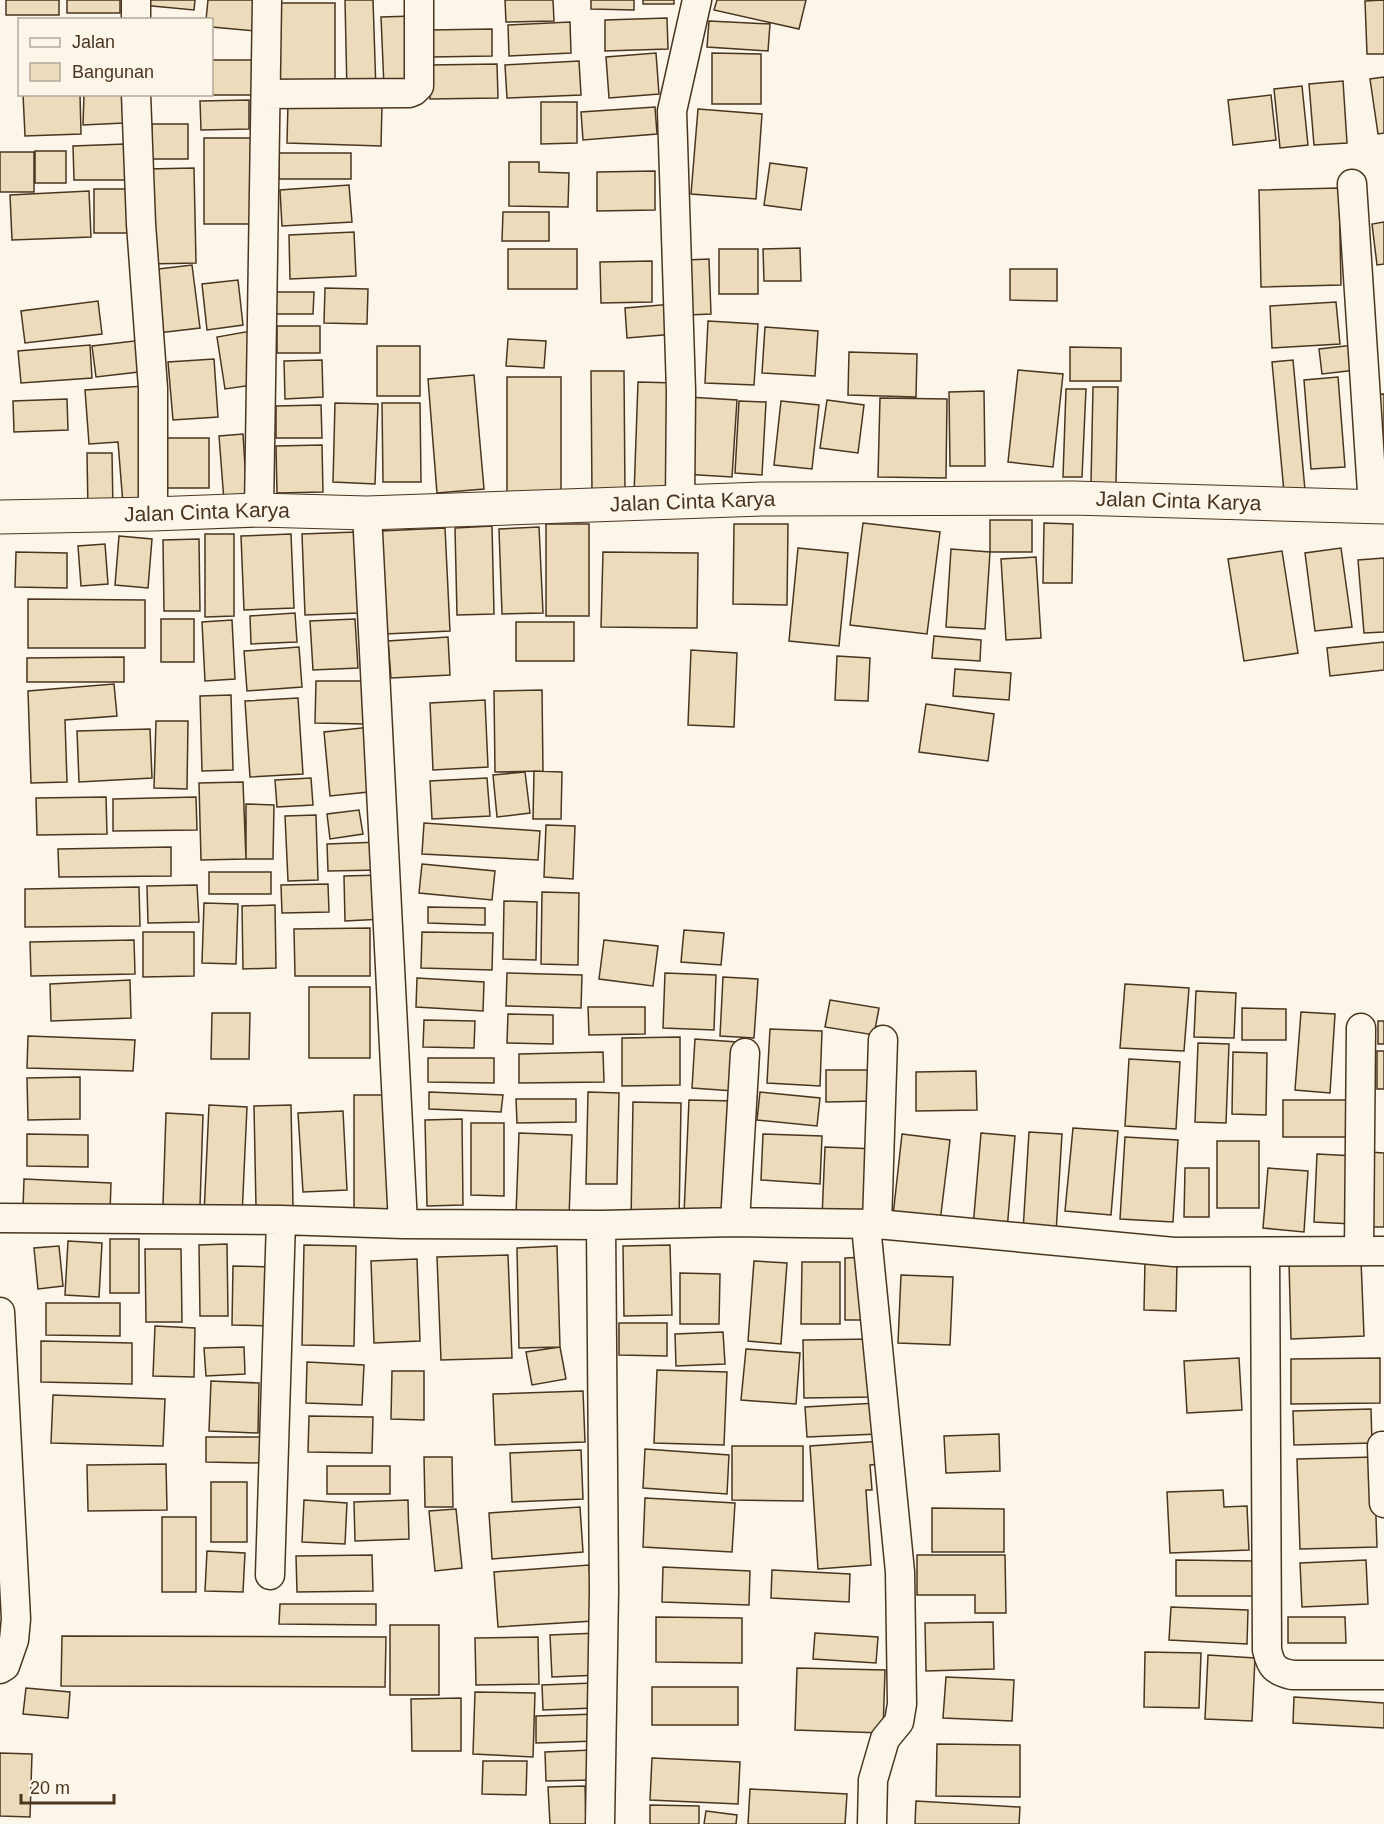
<svg xmlns="http://www.w3.org/2000/svg" width="1384" height="1824" font-family="Helvetica,sans-serif">
<style>
.building{fill:#ecdcbc;stroke:#4a3520;stroke-width:1.5}
.lines{fill:none;stroke-linecap:round;stroke-linejoin:round}
.minor-casing{stroke:#4a3520;stroke-width:31}
.tertiary-casing{stroke:#4a3520;stroke-width:35}
.minor{stroke:#fbf6e9;stroke-width:28}
.tertiary{stroke:#fbf6e9;stroke-width:33}
.labels{text-anchor:middle;stroke-width:4.5;stroke-linejoin:round;paint-order:stroke}
.street-label{font-size:21px;fill:#4a3520;stroke:#fbf6e9}
</style>
<rect width="100%" height="100%" fill="#fbf6e9"/>
<path class="building" d="M6 0H59V15H6Z
M67 0H120V13H67Z
M142 0H195L194 10 142 5Z
M208 0H258L255 31 212 27V20H206Z
M345 0H373L376 91 347 92Z
M505 0H553L554 21 506 22Z
M591 0H634V10L591 9Z
M643 0H674V4H643Z
M717 0H806L799 29 714 10Z
M1384 0V54H1367L1365 1Z
M278 3H335V88L279 89Z
M413 16 416 86 384 87 381 17Z
M667 18 668 49 605 51V20Z
M709 21 770 24 768 51 707 47Z
M570 22 571 53 509 56 508 25Z
M492 29V56L431 57V30Z
M656 53 659 94 609 98 606 57Z
M712 53 761 54V104H712Z
M212 60H252V95H150L212 94Z
M579 61 581 95 507 98 505 65Z
M497 64 498 98 430 99V65Z
M1384 77V133L1378 134 1370 79Z
M1343 81 1347 143 1314 145 1309 84Z
M1302 86 1308 145 1280 148 1274 89Z
M23 94H80L81 134 25 136Z
M84 94H124V123L83 125Z
M1271 95 1276 140 1233 145 1228 100Z
M249 100V129L201 130 200 101Z
M288 102 382 105 381 146 287 143Z
M541 102H577V143L541 144Z
M655 107 657 134 583 140 581 112Z
M698 109 762 114 756 199 691 194Z
M152 124H188V159H152Z
M204 138H257V224H204Z
M125 144 126 180H74L73 146Z
M35 151H66V183H35Z
M0 152H34V192H0Z
M279 153H351V179H279Z
M509 162H539V172L569 173 568 207 509 206Z
M770 163 807 168 801 210 764 205Z
M194 168 196 263 149 264 146 169Z
M655 171V210L597 211V172Z
M349 185 352 222 282 226 280 190Z
M1339 188 1341 285 1261 287 1259 190Z
M94 189H138V233H94Z
M89 191 91 237 12 240 10 195Z
M503 212H549V241H502Z
M1384 222V264L1377 265 1372 224Z
M354 232 356 276 290 279 289 235Z
M800 248 801 281H764L763 249Z
M508 249H577V289H508Z
M719 249H758V294H719Z
M709 259 711 314 688 315 686 260Z
M652 261V302L601 303 600 262Z
M192 265 200 328 158 333 150 270Z
M1010 269H1057V301L1010 300Z
M238 280 243 325 207 330 202 284Z
M325 288 368 289 367 324 324 323Z
M276 292H314L313 314H276Z
M98 301 102 334 25 343 21 311Z
M1336 302 1340 344 1272 348 1270 306Z
M673 304 675 334 627 338 625 308Z
M708 321 758 324 754 385 705 383Z
M277 326H320V353H277Z
M765 327 818 331 815 376 762 373Z
M251 331 259 384 225 389 217 337Z
M508 339 546 341 544 368 506 366Z
M143 340 147 371 96 377 92 346Z
M90 345 92 378 21 383 18 351Z
M1354 345 1356 370 1322 374 1319 349Z
M377 346H420V396H377Z
M1070 347 1121 348V381H1070Z
M849 352 917 354 916 397 848 395Z
M214 359 218 417 173 420 168 362Z
M322 360 323 397 285 399 284 361Z
M1293 360 1305 490 1284 492 1272 362Z
M1018 370 1063 374 1053 467 1008 462Z
M591 371H624L625 495H592Z
M474 375 484 489 437 493 428 379Z
M507 377H561V494H507Z
M1338 377 1345 467 1311 469 1304 380Z
M638 382 676 383 672 496 634 495Z
M144 386V503L123 504 118 442 89 444 85 390Z
M1093 387H1118L1116 483H1091Z
M1066 389H1086L1082 477H1063Z
M984 391 985 466H950L949 392Z
M1384 394V497L1372 395Z
M688 397 737 400 732 477 683 474Z
M880 398 947 399 946 478 878 477Z
M67 399 68 430 14 432 13 401Z
M827 400 864 405 858 453 820 448Z
M739 401 766 402 762 475 735 473Z
M781 401 819 405 812 469 774 465Z
M335 403 378 404 375 484 333 482Z
M382 403H420L421 482H383Z
M321 405 322 438H276V406Z
M243 434 247 499 224 501 219 436Z
M162 438H209V488H162Z
M322 445 323 492 277 493 276 446Z
M87 453H112L113 510 88 511Z
M990 520H1032V552H990Z
M863 523 940 532 927 634 850 625Z
M1044 523 1073 524 1072 583H1043Z
M546 524H589V616H546Z
M734 524H788L787 605 733 604Z
M492 526 494 614 457 615 455 528Z
M539 527 543 613 502 614 499 529Z
M445 528 450 631 385 634 380 531Z
M356 532 359 613 305 615 302 534Z
M205 534H234V616L205 617Z
M291 534 294 608 244 610 241 536Z
M119 536 152 539 148 588 115 585Z
M199 539 200 611H164L163 540Z
M105 544 108 584 81 586 78 546Z
M798 548 848 553 839 646 789 641Z
M1341 548 1352 627 1315 631 1305 553Z
M951 549 990 552 985 629 946 627Z
M1282 551 1298 653 1244 661 1228 559Z
M16 552 67 553V588L15 587Z
M603 552 698 553 697 628 601 627Z
M1036 557 1041 638 1006 640 1001 559Z
M1384 558V632L1364 633 1358 560Z
M28 599 145 600V648H28Z
M295 613 297 642 251 644 250 616Z
M161 619H194V662H161Z
M355 619 358 668 313 670 310 621Z
M232 620 235 679 205 681 202 622Z
M516 622H574V661H516Z
M934 636 981 640 980 661 932 658Z
M448 637 450 675 391 678 388 641Z
M1384 642V670L1330 676 1327 648Z
M299 647 302 687 247 691 244 651Z
M691 650 737 653 734 727 688 725Z
M837 656 870 658 868 701 835 700Z
M124 657V682H27V658Z
M955 669 1011 673 1009 700 953 696Z
M316 681H364V724L315 723Z
M114 684 117 716 65 720 67 782 31 783 28 691Z
M542 690 543 771 495 772 494 691Z
M231 695 233 770 202 771 200 696Z
M298 698 303 774 250 777 245 701Z
M485 700 488 767 433 770 430 703Z
M926 704 994 714 988 761 919 752Z
M156 721H188L187 789 154 788Z
M371 727 378 791 330 796 324 732Z
M150 729 152 778 79 782 77 731Z
M534 771 562 772 561 819H533Z
M525 772 530 813 497 817 493 775Z
M311 778 313 805 277 807 275 780Z
M487 778 490 816 432 819 430 781Z
M243 782 246 859 201 860 199 783Z
M106 797 107 834 37 835 36 798Z
M196 797 197 830 113 831V799Z
M246 804 274 805 273 859H246Z
M359 810 363 834 330 839 327 814Z
M316 815 318 880 288 881 285 816Z
M424 823 540 831 538 860 422 854Z
M546 825 575 826 573 879 544 877Z
M380 842 381 870 328 871 327 844Z
M171 847V876L59 877 58 849Z
M422 864 495 871 492 900 419 893Z
M209 872H271V894H209Z
M383 875 384 919 345 921 344 876Z
M328 884 329 912 282 913 281 885Z
M197 885 199 922 148 923 147 886Z
M139 887 140 926 25 927V889Z
M542 892 579 893 578 965 541 964Z
M504 901 537 902 536 960 503 959Z
M204 903 238 904 236 964 202 963Z
M275 905 276 968 243 969 242 906Z
M428 907 485 908V925L428 923Z
M370 928V976H295L294 929Z
M684 930 724 933 721 965 681 962Z
M143 932H194V976L143 977Z
M422 932 493 933 492 970 421 968Z
M134 940 135 974 31 976 30 942Z
M604 940 658 946 653 986 599 979Z
M507 973 582 975 581 1008 506 1006Z
M665 973 716 975 714 1030 663 1028Z
M723 977 758 979 754 1038 720 1036Z
M417 978 484 982 483 1011 416 1007Z
M130 980 131 1018 51 1021 50 984Z
M1125 984 1189 988 1184 1051 1120 1048Z
M309 987H370V1058H309Z
M1196 991 1236 993 1234 1038 1194 1037Z
M830 1000 879 1008 874 1035 825 1027Z
M588 1007H645V1034L589 1035Z
M1242 1008 1286 1009V1040H1242Z
M1301 1012 1335 1014 1330 1093 1295 1090Z
M212 1013H250L249 1059H211Z
M508 1014 553 1015V1044L507 1043Z
M424 1020 475 1021 474 1048 423 1047Z
M1378 1021H1384V1044H1378Z
M770 1029 822 1031 820 1086 767 1083Z
M28 1036 135 1040 133 1071 27 1068Z
M680 1037V1085L622 1086V1038Z
M695 1039 737 1042 734 1091 692 1088Z
M1198 1043 1229 1044 1226 1123 1195 1122Z
M1377 1051H1384V1089H1377Z
M603 1052 604 1082 519 1083V1054Z
M1233 1052 1267 1053 1266 1115 1232 1114Z
M428 1058H494V1083L428 1082Z
M1129 1059 1180 1062 1176 1129 1125 1126Z
M826 1070H876V1101L826 1102Z
M976 1071 977 1110 916 1111V1072Z
M80 1077V1119L28 1120 27 1078Z
M429 1092 503 1095 501 1112 429 1109Z
M588 1092 619 1093 617 1184H586Z
M760 1092 820 1098 817 1126 757 1120Z
M354 1095H396V1221L354 1220Z
M516 1099H576V1122L517 1123Z
M689 1100 734 1101 728 1216 684 1214Z
M1283 1100H1348V1137H1283Z
M633 1102 681 1103 679 1222 631 1221Z
M209 1105 247 1107 242 1216 204 1215Z
M291 1105 293 1207H256L254 1106Z
M343 1111 347 1190 303 1192 298 1113Z
M166 1113 203 1115 200 1206 163 1205Z
M462 1119 463 1205 427 1206 425 1120Z
M471 1123H504V1196L471 1195Z
M1073 1128 1118 1131 1111 1215 1065 1211Z
M1029 1132 1062 1134 1056 1233 1023 1231Z
M519 1133 572 1135 569 1217 516 1215Z
M981 1133 1015 1136 1007 1230 973 1227Z
M27 1134 88 1135V1167L27 1166Z
M763 1134 822 1136 820 1184 761 1180Z
M902 1134 950 1140 939 1230 892 1225Z
M1125 1137 1178 1140 1173 1222 1120 1219Z
M1217 1141H1259V1208H1217Z
M825 1147 877 1149 874 1220 822 1218Z
M1369 1152 1384 1153V1227H1367Z
M1317 1154 1355 1156 1352 1224 1314 1222Z
M1185 1168H1209V1217H1184Z
M1268 1168 1308 1171 1304 1232 1263 1228Z
M24 1179 111 1183 110 1212 23 1208Z
M110 1239H139V1293H110Z
M68 1241 102 1243 99 1297 65 1295Z
M227 1244 228 1316H200L199 1245Z
M304 1245 356 1246 354 1346 302 1345Z
M670 1245 672 1315 624 1316 623 1246Z
M59 1246 63 1286 38 1289 34 1248Z
M557 1246 560 1347 519 1348 517 1248Z
M145 1249H181L182 1322H146Z
M508 1255 512 1358 441 1360 437 1257Z
M866 1257 867 1320H845V1258Z
M417 1259 420 1341 374 1343 371 1261Z
M1361 1260 1364 1336 1291 1339 1289 1262Z
M754 1261 787 1263 781 1344 748 1341Z
M1145 1261 1177 1262 1176 1311 1144 1310Z
M802 1262H840V1324H801Z
M233 1266 275 1267 273 1326 232 1325Z
M680 1273 720 1274 719 1324H680Z
M901 1275 953 1277 950 1345 898 1343Z
M46 1303H120V1336L46 1335Z
M619 1323H667V1356L619 1355Z
M155 1326 195 1328 194 1377 153 1376Z
M723 1332 725 1364 676 1366 675 1334Z
M875 1339 876 1397 804 1398 803 1340Z
M41 1341 132 1343V1384L41 1382Z
M244 1347 245 1374 206 1376 204 1348Z
M560 1347 566 1379 532 1385 526 1352Z
M746 1349 800 1353 796 1404 741 1400Z
M1239 1358 1242 1410 1187 1413 1184 1361Z
M1380 1358V1403L1291 1404V1359Z
M307 1362 364 1365 362 1405 306 1403Z
M657 1370 727 1372 724 1445 654 1443Z
M392 1371H424V1420L391 1419Z
M211 1381 259 1383 258 1433 209 1431Z
M583 1391 585 1442 495 1445 493 1394Z
M53 1395 165 1399 163 1446 51 1443Z
M877 1403 878 1434 807 1437 805 1407Z
M1371 1409 1372 1443 1294 1445 1293 1411Z
M309 1416 373 1417 372 1453 308 1452Z
M999 1434 1000 1471 946 1473 944 1436Z
M206 1437H263V1463L206 1462Z
M883 1441 885 1464 870 1465 872 1490H866L871 1565 818 1569 810 1446Z
M732 1446H803V1501L732 1500Z
M645 1449 729 1455 727 1494 643 1488Z
M581 1450 583 1499 512 1502 510 1453Z
M424 1457H452L453 1507H425Z
M1374 1457 1377 1547 1300 1549 1297 1459Z
M166 1464 167 1510 88 1511 87 1465Z
M327 1466H390V1494H327Z
M211 1482H247V1542H211Z
M1223 1490 1224 1507 1247 1506 1249 1550 1170 1553 1167 1492Z
M645 1498 735 1503 732 1552 643 1547Z
M304 1500 347 1503 345 1544 302 1542Z
M408 1500 409 1539 355 1541 354 1502Z
M580 1507 583 1552 492 1559 489 1513Z
M932 1508 1004 1509V1552H932Z
M456 1509 462 1568 435 1571 429 1511Z
M162 1517H196V1592H162Z
M207 1551 245 1553 243 1592 205 1591Z
M372 1555 373 1591 297 1592 296 1556Z
M917 1555H1005L1006 1613H975V1595H917Z
M1176 1560 1257 1561V1596H1176Z
M1366 1560 1368 1604 1302 1607 1300 1563Z
M589 1565 593 1621 498 1627 494 1572Z
M663 1567 750 1571 749 1605 662 1602Z
M772 1570 850 1574 849 1602 771 1598Z
M280 1604H376V1625L279 1624Z
M1171 1607 1248 1610 1247 1644 1169 1640Z
M656 1617 742 1618V1663L656 1662Z
M1288 1617H1345L1346 1643H1288Z
M993 1622 994 1669 926 1671 925 1623Z
M390 1625H439V1695H390Z
M598 1633 600 1675 552 1677 550 1635Z
M815 1633 878 1637 876 1663 813 1659Z
M62 1636 386 1637 385 1687 61 1686Z
M538 1637 539 1684 476 1685 475 1638Z
M1145 1652 1201 1653 1199 1708 1144 1707Z
M1208 1655 1255 1658 1252 1721 1205 1719Z
M797 1668 885 1670 883 1733 795 1730Z
M946 1677 1014 1680 1012 1721 943 1718Z
M593 1683 594 1708 543 1710 542 1685Z
M652 1687H738V1725H652Z
M26 1688 70 1692 68 1718 23 1714Z
M475 1692 535 1693 533 1757 473 1754Z
M1294 1697 1384 1703V1728L1293 1723Z
M461 1698V1751H412L411 1699Z
M596 1714 597 1741 536 1743V1716Z
M937 1744 1020 1745V1797L936 1796Z
M592 1750 593 1780 546 1781 545 1752Z
M0 1753 32 1754 30 1817 0 1816Z
M652 1758 740 1762 738 1804 650 1800Z
M483 1761H527L526 1795 482 1794Z
M585 1786 586 1824H550L548 1787Z
M750 1789 847 1794 845 1824H748Z
M916 1801 1020 1807 1019 1824H915Z
M650 1805 699 1806V1824H650Z
M706 1811 737 1815 736 1824H704Z"/>
<g class="lines">
<defs>
<path id="minor" d="M136 20V0
M136 94 141 224 153 388V514
M266 94 409 93 414 91 419 86V0
M1352 184 1373 507
M680 503 681 391 672 111 697 0
M259 510 267 0
M367 513 403 1224
M0 1218 281 1220 403 1224 601 1225 735 1222 877 1224 1174 1252 1384 1251
M735 1222 745 1053
M877 1224 883 1040
M866 1226 900 1572 902 1704 899 1722 885 1739 873 1780 872 1824
M1359 1250 1361 1028
M1265 1252 1267 1650C1271 1667 1275 1671 1292 1675H1384
M0 1312 16 1619 14 1640 5 1666 0 1669
M1382 1446 1384 1503
M270 1575 281 1220
M600 1824 604 1592 601 1225"/>
<g id="tertiary">
<path id="s1" d="M0 517 153 514 259 510 367 513 762 499 1073 498 1384 507"/>
</g>
</defs>
<use href="#minor" class="minor-casing"/>
<use href="#tertiary" class="tertiary-casing"/>
<use href="#minor" class="minor"/>
<use href="#tertiary" class="tertiary"/>
</g>
<g class="labels">
<g class="street-label">
<text dy="7" stroke="none"><textPath href="#s1" startOffset="1179">Jalan Cinta Karya</textPath></text>
<text dy="7" stroke="none"><textPath href="#s1" startOffset="693">Jalan Cinta Karya</textPath></text>
<text dy="7" stroke="none"><textPath href="#s1" startOffset="207">Jalan Cinta Karya</textPath></text>
</g>
</g>
<rect x="18" y="18" width="195" height="78" fill="#fbf6e9" stroke="#b4a999" stroke-width="1.5"/>
<rect x="30" y="38" width="30" height="9" fill="#fbf6e9" stroke="#b4a999" stroke-width="1.5"/>
<text x="72" y="48" font-size="18" fill="#4a3520">Jalan</text>
<rect x="30" y="63" width="30" height="18" fill="#ecdcbc" stroke="#b4a999" stroke-width="1.5"/>
<text x="72" y="78" font-size="18" fill="#4a3520">Bangunan</text>
<path d="M21 1794v9h93v-9" fill="none" stroke="#4a3520" stroke-width="3"/>
<text x="30" y="1794" font-size="18" fill="#4a3520" stroke="#fbf6e9" stroke-width="4.5" paint-order="stroke">20 m</text>
</svg>
